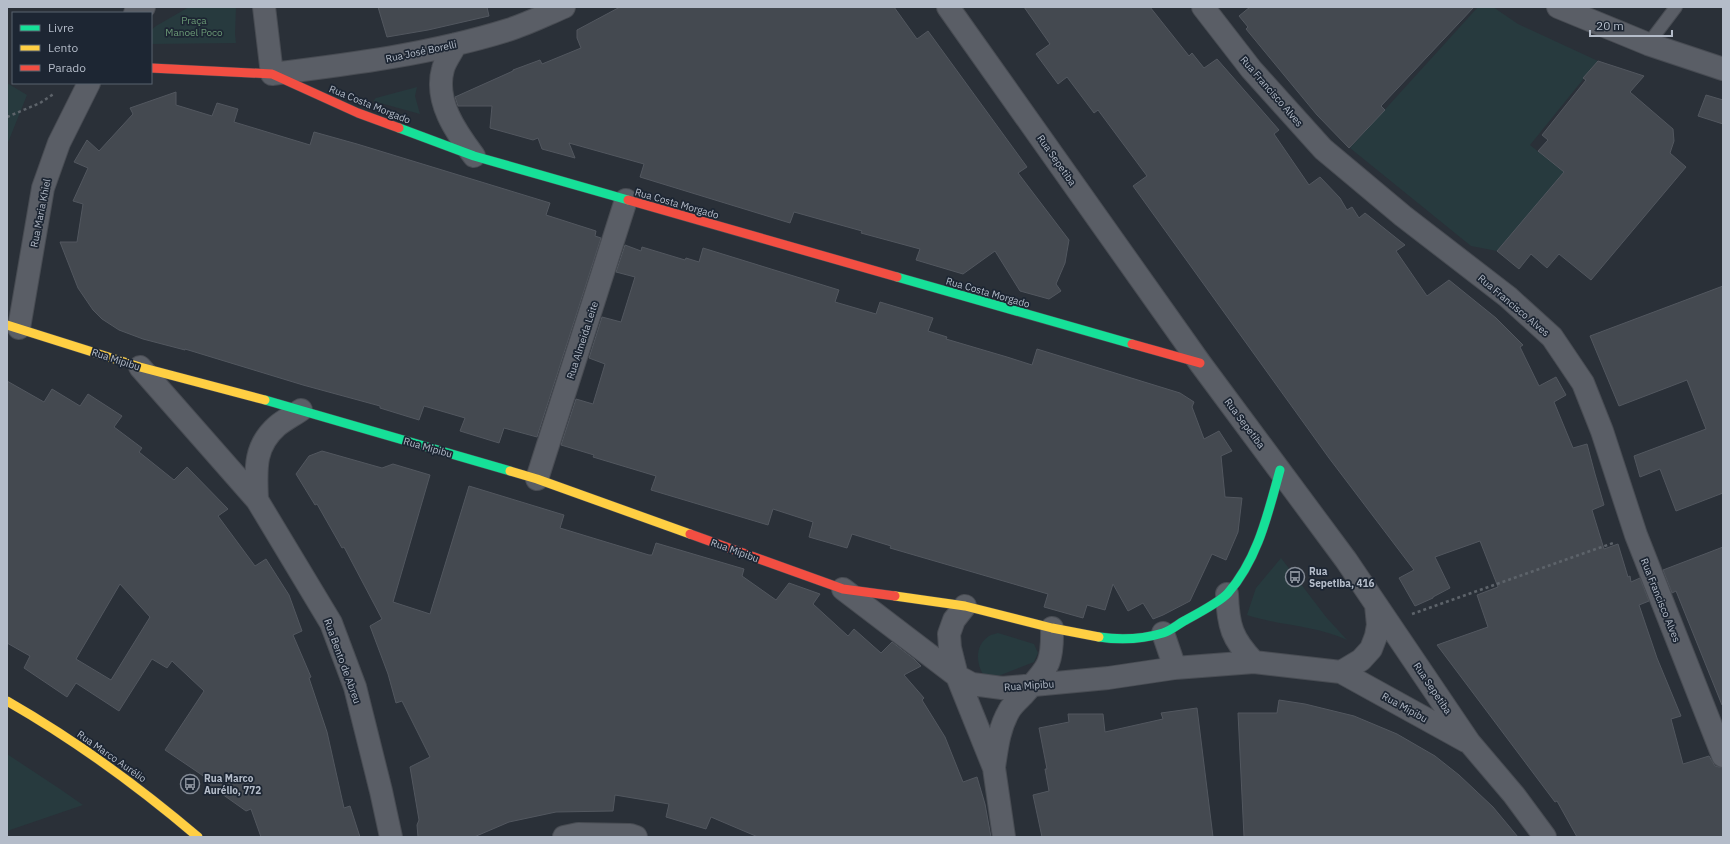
<svg xmlns="http://www.w3.org/2000/svg" width="1730" height="844" font-family="'IBM Plex Sans',sans-serif">
<style>
.green{fill:#273a3e}
.building{fill:#444950;stroke:#52575f;fill-rule:evenodd}
.lines{fill:none;stroke-linecap:round;stroke-linejoin:round}
.lane-casing{stroke:#484c53;stroke-width:14}
.street-casing{stroke:#484c53;stroke-width:24}
.fast-casing{stroke:#484c53;stroke-width:10}
.slow-casing{stroke:#484c53;stroke-width:10}
.jam-casing{stroke:#484c53;stroke-width:10}
.path{stroke:#5d636a;stroke-width:2.5;stroke-dasharray:3 3;stroke-linecap:butt}
.lane{stroke:#5a5e66;stroke-width:12}
.street{stroke:#5a5e66;stroke-width:22}
.fast{stroke:#16e098;stroke-width:9}
.slow{stroke:#ffcf43;stroke-width:9}
.jam{stroke:#f24e42;stroke-width:9}
.labels{text-anchor:middle;stroke-width:3.5;stroke-linejoin:round;paint-order:stroke}
.park-label{font-size:10px;fill:#6b9a76;stroke:#1d2633}
.street-label{font-size:10px;fill:#b4bcc9;stroke:#1d2633}
.poi-label{font-size:10px;font-weight:bold;fill:#b4bcc9;stroke:#1d2633;text-anchor:start}
</style>
<rect width="100%" height="100%" fill="#2a3038"/>
<path class="green" d="M189 7H236L235 34 236 43 151 44V30L156 26Z
M1478 7H1493L1518 24 1598 61 1530 145 1564 172 1497 251 1471 246 1350 148Z
M7 83 27 95 7 145Z
M417 87 415 96 420 114 373 101 376 98Z
M1281 558 1326 617 1347 640C1315 625 1280 626 1247 615L1256 588Z
M998 633 1034 644 1038 653 1034 662 988 680C976 669 973 646 989 636 992 634 996 634 998 633Z
M7 754 60 789 83 805 7 831Z"/>
<path class="building" d="M378 7H487L489 16 428 30 387 37Z
M620 7H894L917 39 928 31 1027 167 1018 173 1069 240 1065 263 1056 284 1061 291 1049 299 1020 291 995 251 963 274 916 260 920 249 861 233 862 231 794 212 790 223 640 177 644 164 569 143 575 158 542 149 538 138 533 140 490 128 492 106H458L455 97 513 71V70L540 60 542 64 581 48 577 38V30Z
M1024 7H1150L1189 56 1192 53 1204 68 1217 59 1279 130 1274 134 1309 185 1320 177 1340 198 1347 210 1352 207 1359 218 1365 213 1405 245 1396 251 1427 296 1449 280 1496 318 1523 345 1520 347 1539 386 1556 377 1566 395 1554 402 1573 448 1587 444 1595 474 1604 505 1592 510 1604 549 1618 544 1628 577 1630 576 1631 582 1640 578 1649 601 1639 605 1657 658 1681 716 1671 719 1683 764 1709 756 1715 766 1723 768V837H1577L1557 801 1555 802 1437 645 1488 627 1477 595 1498 587 1480 541 1435 557 1450 588 1433 597V598L1415 606 1399 578 1414 570 1329 458 1133 186 1147 176 1098 110 1094 113 1067 77 1058 84 1036 54 1050 44Z
M1250 7H1474L1381 106 1385 110 1349 148 1317 115 1246 29 1248 27 1239 16Z
M1598 61 1644 76 1630 92 1673 129 1674 141 1670 153 1686 167 1591 280 1559 254 1547 268 1531 254 1519 269 1497 251 1564 172 1538 151 1548 140 1542 135 1586 80 1583 78Z
M176 92V105L212 116 217 103 238 109 234 122 310 145 314 132 357 144 550 203 546 215 596 231 595 236 601 238 537 437 504 428 499 443 460 431 465 418 424 406 419 420 380 408V406L303 385 185 349V350L143 339 119 330 102 319 93 310 78 288 60 242H77L83 204 73 201 88 168 74 162 87 140 99 151 133 114 130 108Z
M1706 95 1723 100V124L1698 116Z
M625 245 641 251 642 247 685 260 686 258 699 262 703 248 839 290 835 302 876 314 880 302 933 318 928 331 947 337 946 339 1007 357 1032 365 1037 349 1180 393 1194 402 1192 407 1204 439 1219 431 1232 451 1221 456 1225 497 1242 498 1238 532 1226 560 1212 554 1190 601 1163 615 1153 619 1143 603 1128 611 1113 584 1105 610 1087 605 1083 618 1044 607 1048 594 890 548 891 546 852 534 847 548 809 537 813 522 773 509 768 525 651 490 656 476 593 457 594 455 561 445 576 399 593 404 605 364 589 358 602 317 621 322 635 277 616 272Z
M1723 286V493L1676 511 1660 469 1640 477 1634 456 1706 429 1687 380 1619 406 1590 336Z
M7 381 44 402 52 389 80 406 88 394 122 416 114 427 142 448 139 452 174 480 187 467 228 509 218 516 255 566 266 559 289 595 302 631 293 635 311 677 309 678 327 732 344 808 350 806 360 837H261L251 809 246 811 208 784 210 781 199 773 165 750 204 691 172 661 167 668 152 659 119 711 76 683 67 697 24 668 30 656 7 643ZM120 584 150 617 111 680 76 659Z
M322 451 382 468 393 464 430 475 393 602 430 614 469 486 564 515 560 528 606 542 649 555H652L656 543 744 569 742 576 776 600 789 583 820 594 813 604 848 636 854 629 881 653 892 642 914 659 921 666 904 675 924 698 922 700 945 737 963 782 977 777 985 804 991 837H758L711 817 706 829 666 817 669 804 615 795 613 811 556 812 509 822 474 837H418L417 825 419 820 410 767 430 757 402 701 396 703 388 674 370 626 382 619 344 547 342 548 317 504 315 505 296 474 309 456Z
M1723 547V705H1722L1676 591 1672 593 1663 570Z
M1279 700 1305 704 1354 716 1397 734 1435 756 1459 775 1493 807 1518 837H1244L1238 713H1277Z
M1197 708 1213 837H1042L1033 795 1049 791 1045 769H1047L1039 728 1069 722 1068 714H1103L1105 732 1163 719 1161 713Z"/>
<g class="lines">
<defs>
<path id="lane" d="M1648 44 1676 7"/>
<path id="street" d="M264 7 272 74C352 64 431 54 508 30 527 24 545 15 564 7
M948 7 1200 363 1346 560 1469 742 1514 795 1545 837
M1203 7 1251 69 1323 149 1403 216 1508 297 1552 337 1583 383 1602 431 1636 535 1723 756
M1558 7 1648 44 1723 69
M135 13 144 7
M456 44C452 52 445 61 443 69 434 101 456 132 474 156
M19 328 43 188 59 143 89 83
M140 367 257 500 331 623 355 687 381 791 391 837
M537 479 626 200
M257 500C256 471 253 447 277 426 284 420 294 415 301 410
M843 589 957 676 972 684 1002 688 1108 678 1175 668 1254 662 1341 672 1361 660 1371 649 1376 636 1378 625 1376 605
M1227 594C1228 626 1232 639 1254 662
M965 606 954 620 949 634 950 648 957 676 994 768 1004 837
M1163 633 1175 668
M1341 672 1466 741
M994 767C997 747 999 728 1009 711 1012 705 1018 700 1023 695 1047 668 1053 666 1052 628
M564 837 578 834 630 835 636 837"/>
<path id="fast" d="M399 128 474 156 628 200
M897 277 1132 344
M265 400 510 471
M1099 637C1119 640 1143 639 1163 633 1170 631 1177 625 1184 621 1195 615 1220 602 1228 593 1258 559 1268 513 1280 470"/>
<path id="slow" d="M7 325 140 367 265 400
M510 471 537 479 690 534
M895 596 965 606 1052 628 1099 637
M7 701C75 740 138 786 198 837"/>
<path id="jam" d="M151 68 272 74 358 113 399 128
M628 200 897 277
M1132 344 1200 363
M690 534 843 589 895 596"/>
</defs>
<use href="#lane" class="lane-casing"/>
<use href="#street" class="street-casing"/>
<use href="#fast" class="fast-casing"/>
<use href="#slow" class="slow-casing"/>
<use href="#jam" class="jam-casing"/>
<path class="path" d="M7 117 40 103 55 93
M1412 614 1613 543"/>
<use href="#lane" class="lane"/>
<use href="#street" class="street"/>
<use href="#fast" class="fast"/>
<use href="#slow" class="slow"/>
<use href="#jam" class="jam"/>
</g>
<defs>
<symbol id="bus-ring" viewBox="-11 -11 22 22"><circle r="9.5" fill="#1d2633" stroke="#848b96" stroke-width="1.5"/><path d="M-5-6H5V4H4V6H2V4H-2V6H-4V4H-5ZM-3.5-4V0h7V-4ZM-3.5 1.2v1.5H-2V1.2ZM2 1.2v1.5H3.5V1.2Z" fill="#848b96"/></symbol>
</defs>
<g fill-rule="evenodd">
<use href="#bus-ring" x="1284" y="566" width="22" height="22"/>
<use href="#bus-ring" x="179" y="773" width="22" height="22"/>
</g>
<g class="labels">
<g class="park-label">
<text x="194" y="24">Praça<tspan x="194" dy="12">Manoel Poco</tspan></text>
</g>
<g class="street-label">
<text transform="translate(421 51) rotate(-12)" y="4">Rua José Borelli</text>
<text transform="translate(1272 91) rotate(49)" y="4">Rua Francisco Alves</text>
<text transform="translate(370 104) rotate(22)" y="4">Rua Costa Morgado</text>
<text transform="translate(1057 160) rotate(55)" y="4">Rua Sepetiba</text>
<text transform="translate(677 203) rotate(16)" y="4">Rua Costa Morgado</text>
<text transform="translate(40 213) rotate(-79)" y="4">Rua Maria Khiel</text>
<text transform="translate(988 292) rotate(16)" y="4">Rua Costa Morgado</text>
<text transform="translate(1514 305) rotate(40)" y="4">Rua Francisco Alves</text>
<text transform="translate(582 340) rotate(-72)" y="4">Rua Almeida Leite</text>
<text transform="translate(116 359) rotate(18)" y="4">Rua Mipibu</text>
<text transform="translate(1245 423) rotate(53)" y="4">Rua Sepetiba</text>
<text transform="translate(428 447) rotate(16)" y="4">Rua Mipibu</text>
<text transform="translate(735 550) rotate(20)" y="4">Rua Mipibu</text>
<text transform="translate(1661 600) rotate(68)" y="4">Rua Francisco Alves</text>
<text transform="translate(343 661) rotate(70)" y="4">Rua Bento de Abreu</text>
<text transform="translate(1029 685) rotate(-4)" y="4">Rua Mipibu</text>
<text transform="translate(1433 688) rotate(56)" y="4">Rua Sepetiba</text>
<text transform="translate(1405 707) rotate(29)" y="4">Rua Mipibu</text>
<text transform="translate(112 756) rotate(35)" y="4">Rua Marco Aurélio</text>
</g>
<g class="poi-label">
<text x="1309" y="575">Rua<tspan x="1309" dy="12">Sepetiba, 416</tspan></text>
<text x="204" y="782">Rua Marco<tspan x="204" dy="12">Aurélio, 772</tspan></text>
</g>
</g>
<rect width="1730" height="844" fill="none" stroke="#b4bcc9" stroke-width="16"/>
<rect x="12" y="12" width="140" height="72" fill="#1d2633" stroke="#59626f"/>
<rect x="20" y="25" width="20" height="6" fill="#16e098" stroke="#59626f"/>
<text x="48" y="32" font-size="12" fill="#b4bcc9">Livre</text>
<rect x="20" y="45" width="20" height="6" fill="#ffcf43" stroke="#59626f"/>
<text x="48" y="52" font-size="12" fill="#b4bcc9">Lento</text>
<rect x="20" y="65" width="20" height="6" fill="#f24e42" stroke="#59626f"/>
<text x="48" y="72" font-size="12" fill="#b4bcc9">Parado</text>
<path d="M1590 30v6h82v-6" fill="none" stroke="#b4bcc9" stroke-width="2"/>
<text x="1596" y="30" font-size="12" fill="#b4bcc9" stroke="#1d2633" stroke-width="3" paint-order="stroke">20 m</text>
</svg>
